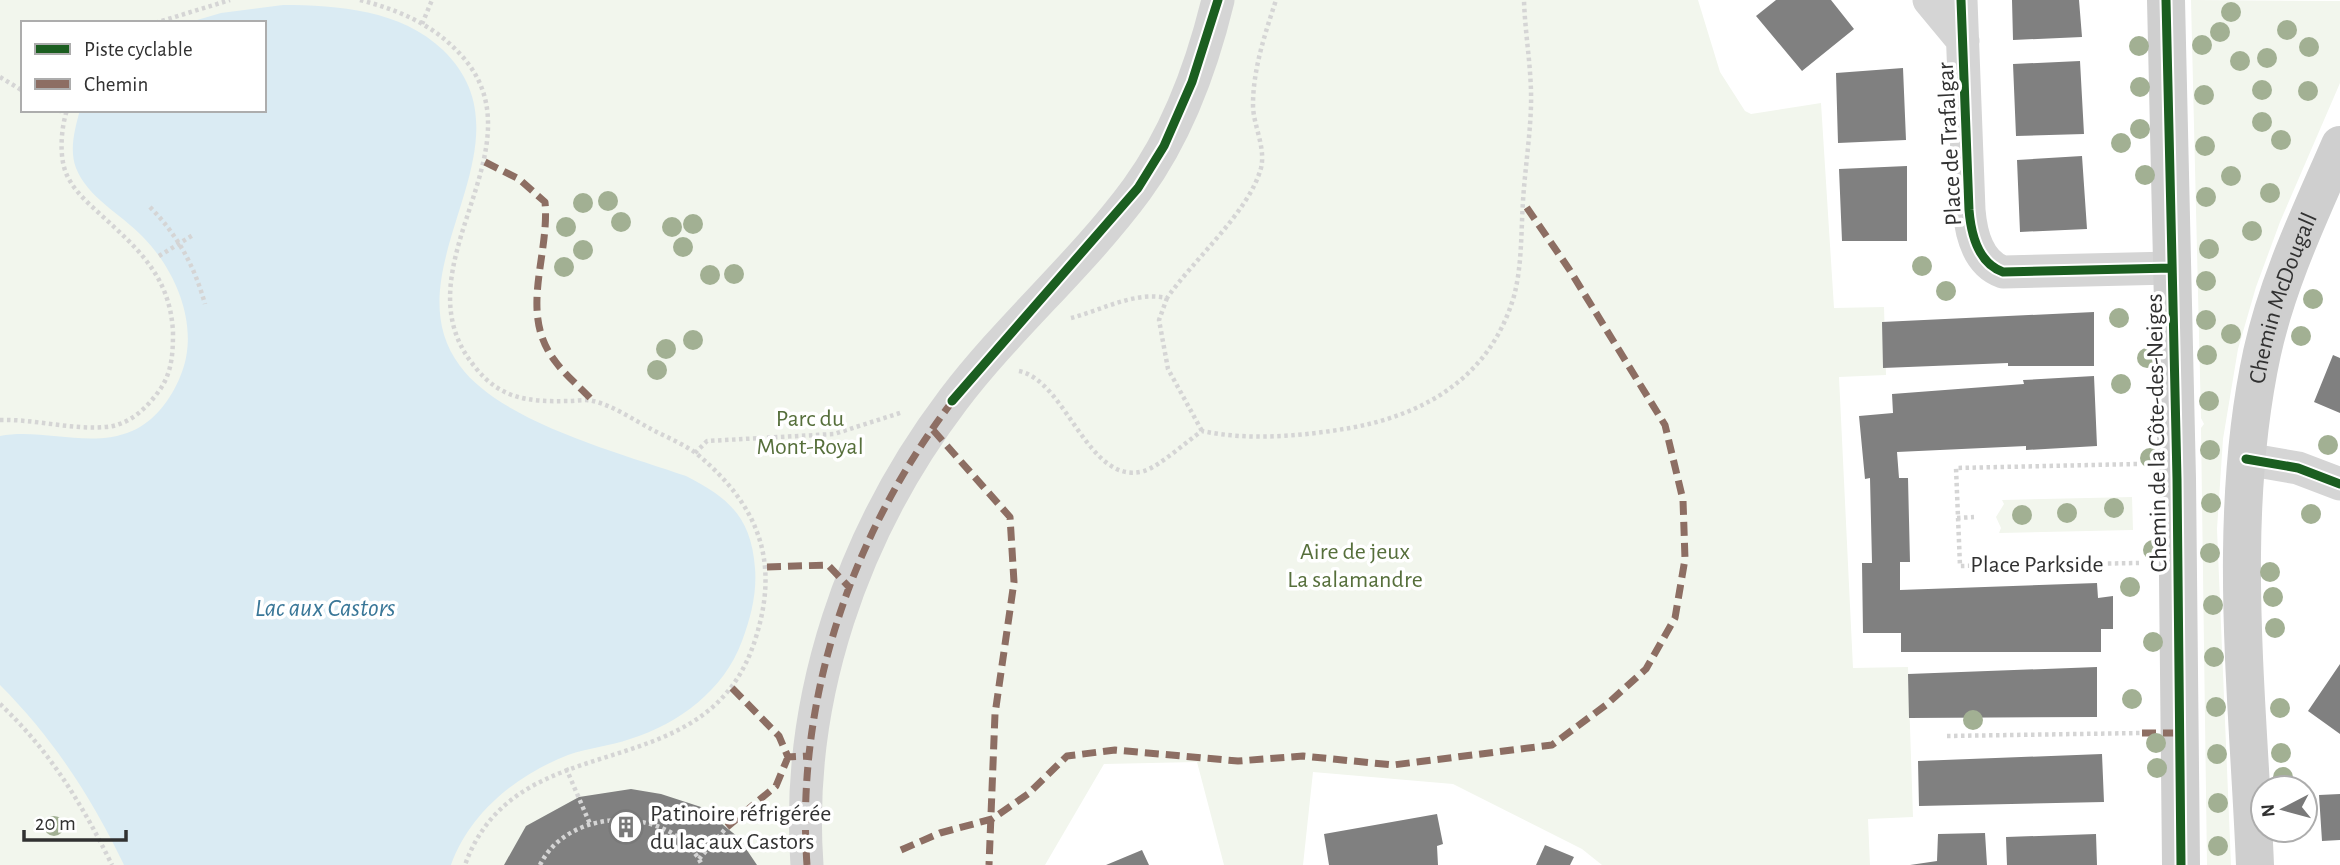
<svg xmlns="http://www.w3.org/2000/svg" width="2340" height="865" font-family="'Alegreya Sans',sans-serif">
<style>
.green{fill:#f2f6ed;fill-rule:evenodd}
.water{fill:#daebf3}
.building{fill:#808080}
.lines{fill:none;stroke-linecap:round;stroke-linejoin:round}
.path{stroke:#d5d5d5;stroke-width:4.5;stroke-dasharray:3.5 3.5;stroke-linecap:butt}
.street{stroke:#d5d5d5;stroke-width:33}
.secondary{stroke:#cfcfcf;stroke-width:38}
.quiet{stroke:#8d6e63;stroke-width:7;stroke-dasharray:14 7;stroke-linecap:butt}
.cycleway-casing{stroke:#fff;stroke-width:13}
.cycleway{stroke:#1b5e20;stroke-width:9}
.tree{fill:#a2b093}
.labels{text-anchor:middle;stroke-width:7;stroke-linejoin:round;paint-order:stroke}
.street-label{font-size:24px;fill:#313131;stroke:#fff}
.park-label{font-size:24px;fill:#566f3b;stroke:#fff}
.poi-label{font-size:24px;fill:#313131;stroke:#fff;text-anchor:start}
.water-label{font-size:26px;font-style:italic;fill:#3a7798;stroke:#fff}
</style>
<rect width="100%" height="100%" fill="#fff"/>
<path class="green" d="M0 0H1698L1720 72 1745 111 1751 114 1821 103 1834 308 1884 307 1886 375 1839 377 1853 668 1908 667 1913 817 1868 819 1870 865H1602L1582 849 1453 784 1313 772 1303 865H1224L1197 762 1104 764 1045 865H0ZM23 23H264V110H23Z
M2191 0 2340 1V83L2280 222 2256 287 2238 349 2223 439 2217 529 2231 865H2207L2201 428 2204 424 2201 418Z
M2132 497 2133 530 1999 533 2001 528 1996 517 2004 504 2002 500Z"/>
<path class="water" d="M283 5C338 5 401 10 443 50 540 144 387 268 460 366 501 422 620 453 686 476 729 498 751 517 755 568 757 593 751 617 742 641 724 690 679 724 630 739 610 746 588 748 568 755 517 775 470 812 451 865H124C92 798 53 738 0 685V436C43 428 91 449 132 431 154 422 171 399 180 377 201 329 177 271 142 236 121 214 88 198 76 168 69 150 75 128 80 110H264V23H187L221 13Z"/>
<path class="building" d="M1776 0H1831L1854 29 1802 71 1756 16Z
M2012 0H2079L2082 37 2013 40Z
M2080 61 2084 134 2016 136 2013 64Z
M1903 68 1906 140 1838 143 1836 73Z
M2082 156 2087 229 2020 232 2017 160Z
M1907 166V241H1842L1839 169Z
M2094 312V366H2008V363L1883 368 1882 322Z
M2333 355 2340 358V413L2314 402Z
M2094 376 2097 446 2026 450V446L1897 452 1899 478H1908L1910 562H1900V590L2097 583 2098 598 2113 596V629H2101V652H1901V633H1863L1862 563H1872L1870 478 1865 479 1859 416 1893 413 1892 394 2024 384 2023 380Z
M2340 664V734L2308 711Z
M2097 667V717L1909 718 1908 674Z
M2102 754 2104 802 1919 806 1918 761Z
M631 789 661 794 701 807 738 837 757 865H504L526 826 579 797Z
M2340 794V840L2322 841 2319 795Z
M1437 814 1443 844 1437 846 1438 865H1329L1324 834Z
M1985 833 1987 865H1910L1937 861 1938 834Z
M2096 834 2097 865H2007L2006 837Z
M1545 845 1574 857 1570 865H1536Z
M1142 850 1149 865H1106Z"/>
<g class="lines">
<path class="path" d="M360 0C399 10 434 25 461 55 547 149 393 268 475 367 500 399 529 402 567 401 575 401 585 399 593 401 612 405 634 420 651 429 666 437 684 444 697 454 758 505 780 560 756 637 709 794 517 719 465 865
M155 23 230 0
M422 24 432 0
M0 77 23 91
M58 110 65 113
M150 207C178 236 194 265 205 304
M159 256 193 235
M1167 298 1159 320 1168 369 1202 431
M1071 318C1102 310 1135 291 1167 298 1194 259 1249 212 1261 168 1266 147 1253 125 1253 105 1253 69 1265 34 1276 0
M1019 371C1067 381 1088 487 1144 471 1160 466 1187 441 1202 431 1250 441 1302 436 1350 428 1428 414 1491 375 1514 296 1522 266 1521 232 1523 201 1525 169 1530 138 1531 106 1532 70 1525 35 1524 0
M0 420C35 419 72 430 106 427 130 425 148 407 161 388 172 371 173 353 173 332 170 276 138 249 100 214 87 202 73 190 66 173 59 156 61 128 67 110
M695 453 707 441 834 434 903 412
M2137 464 1956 468 1960 566 2139 563
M1957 518 1974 517
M0 704C50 751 82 804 112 865
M1947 736 2142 733
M566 768 590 824
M699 859 727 827
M540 865C569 805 673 805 702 865"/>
<path class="street" d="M1929 0 1963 41
M1961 0 1969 210C1971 234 1978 263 2003 272L2172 268
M2246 459 2298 468 2340 484
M807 865C795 699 853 532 953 400 1009 326 1082 264 1137 189 1177 134 1202 66 1218 0"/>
<g class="secondary">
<path d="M2166 0 2177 479 2181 865"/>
<path id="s1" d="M2255 865C2248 695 2226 520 2262 353 2278 280 2311 212 2340 145"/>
</g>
<path class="quiet" d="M485 162 519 179 545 202C550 256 518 313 555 361 565 375 581 388 593 401
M933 430 1010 517 1014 582 995 714 989 865
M767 567 828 565 849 587
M732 688 779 736 788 757 807 756
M2142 733H2180
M727 827 776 786 788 757
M901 850 940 833 992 819 1028 794 1067 756 1115 750 1238 761 1303 756 1393 765 1552 745 1606 705 1646 669 1675 618 1685 559 1683 500 1665 425 1569 269 1523 202
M807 865C795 698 853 530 955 398"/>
<defs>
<path id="cycleway" d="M1961 0 1969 210C1971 234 1978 263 2003 272L2172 268
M2166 0 2177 479 2181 865
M952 401 1138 188 1164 146 1192 82 1218 0
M2246 459 2298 468 2340 484"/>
</defs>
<use href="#cycleway" class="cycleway-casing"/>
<use href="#cycleway" class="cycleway"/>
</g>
<g class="tree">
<circle cx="2231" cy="12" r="10"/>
<circle cx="2287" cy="30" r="10"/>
<circle cx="2220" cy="32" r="10"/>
<circle cx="2202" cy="45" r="10"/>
<circle cx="2139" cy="46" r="10"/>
<circle cx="2309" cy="47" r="10"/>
<circle cx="2267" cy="58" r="10"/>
<circle cx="2240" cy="61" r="10"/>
<circle cx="2140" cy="87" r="10"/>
<circle cx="2262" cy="90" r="10"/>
<circle cx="2308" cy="91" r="10"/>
<circle cx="2204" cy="95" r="10"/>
<circle cx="2262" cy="122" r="10"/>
<circle cx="2140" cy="129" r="10"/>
<circle cx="2281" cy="140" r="10"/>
<circle cx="2121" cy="143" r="10"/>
<circle cx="2205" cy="146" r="10"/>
<circle cx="2145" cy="175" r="10"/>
<circle cx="2231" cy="176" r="10"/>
<circle cx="2270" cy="193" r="10"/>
<circle cx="2206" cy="197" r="10"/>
<circle cx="608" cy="201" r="10"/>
<circle cx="583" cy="203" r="10"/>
<circle cx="621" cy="222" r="10"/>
<circle cx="693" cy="224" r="10"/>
<circle cx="566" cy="227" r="10"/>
<circle cx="672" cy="227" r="10"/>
<circle cx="2252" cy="231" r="10"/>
<circle cx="683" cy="247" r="10"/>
<circle cx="2209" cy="249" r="10"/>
<circle cx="583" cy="250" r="10"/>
<circle cx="1922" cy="266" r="10"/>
<circle cx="564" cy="267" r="10"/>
<circle cx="734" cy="274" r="10"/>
<circle cx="710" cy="275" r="10"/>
<circle cx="2206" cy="281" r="10"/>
<circle cx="1946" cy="291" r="10"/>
<circle cx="2313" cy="299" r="10"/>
<circle cx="2119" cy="318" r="10"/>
<circle cx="2206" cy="320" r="10"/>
<circle cx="2231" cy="334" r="10"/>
<circle cx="2301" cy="336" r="10"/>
<circle cx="693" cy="340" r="10"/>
<circle cx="666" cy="349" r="10"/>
<circle cx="2207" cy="355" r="10"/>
<circle cx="2147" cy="358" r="10"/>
<circle cx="657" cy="370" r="10"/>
<circle cx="2121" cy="384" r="10"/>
<circle cx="2209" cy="401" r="10"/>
<circle cx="2328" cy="445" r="10"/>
<circle cx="2210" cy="450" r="10"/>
<circle cx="2150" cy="458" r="10"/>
<circle cx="2211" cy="503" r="10"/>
<circle cx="2114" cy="508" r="10"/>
<circle cx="2067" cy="513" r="10"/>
<circle cx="2311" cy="514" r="10"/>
<circle cx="2022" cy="515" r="10"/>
<circle cx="2153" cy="550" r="10"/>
<circle cx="2210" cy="553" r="10"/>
<circle cx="2270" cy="572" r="10"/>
<circle cx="2130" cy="587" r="10"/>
<circle cx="2273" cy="597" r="10"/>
<circle cx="2213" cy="605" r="10"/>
<circle cx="2275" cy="628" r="10"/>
<circle cx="2153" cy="642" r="10"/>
<circle cx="2214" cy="657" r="10"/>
<circle cx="2132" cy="699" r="10"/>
<circle cx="2216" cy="707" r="10"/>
<circle cx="2280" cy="708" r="10"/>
<circle cx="1973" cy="720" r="10"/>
<circle cx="2156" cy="743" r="10"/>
<circle cx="2281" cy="753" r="10"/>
<circle cx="2217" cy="754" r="10"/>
<circle cx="2157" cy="768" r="10"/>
<circle cx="2283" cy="777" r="10"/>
<circle cx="2218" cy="803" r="10"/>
<circle cx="54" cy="826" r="10"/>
<circle cx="2218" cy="846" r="10"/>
</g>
<defs>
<symbol id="building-ring" viewBox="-11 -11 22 22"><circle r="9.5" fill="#fff" stroke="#797979" stroke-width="1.5"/><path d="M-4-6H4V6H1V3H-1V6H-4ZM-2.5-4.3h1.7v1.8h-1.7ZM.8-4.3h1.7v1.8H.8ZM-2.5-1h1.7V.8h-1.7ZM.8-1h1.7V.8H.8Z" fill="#797979"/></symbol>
</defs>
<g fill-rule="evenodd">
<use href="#building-ring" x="607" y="808" width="38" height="38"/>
</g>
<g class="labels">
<g class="street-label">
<text transform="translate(1949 144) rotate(-93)" y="8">Place de Trafalgar</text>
<text dy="8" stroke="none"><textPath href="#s1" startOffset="572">Chemin McDougall</textPath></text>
<text transform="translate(2156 433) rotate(-91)" y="8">Chemin de la Côte-des-Neiges</text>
<text x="2037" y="572">Place Parkside</text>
</g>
<g class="park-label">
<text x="810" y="426">Parc du<tspan x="810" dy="28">Mont-Royal</tspan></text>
<text x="1355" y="559">Aire de jeux<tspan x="1355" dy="28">La salamandre</tspan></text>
</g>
<g class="poi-label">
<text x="650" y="821">Patinoire réfrigérée<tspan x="650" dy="28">du lac aux Castors</tspan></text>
</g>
<g class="water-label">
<text x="325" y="616">Lac aux Castors</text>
</g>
</g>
<rect x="21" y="21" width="245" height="91" fill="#ffffff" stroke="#adadad" stroke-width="2"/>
<rect x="35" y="44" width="35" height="10" fill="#1b5e20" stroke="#adadad" stroke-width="2"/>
<text x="84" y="56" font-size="21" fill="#313131">Piste cyclable</text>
<rect x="35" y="79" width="35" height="10" fill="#8d6e63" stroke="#adadad" stroke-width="2"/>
<text x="84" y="91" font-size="21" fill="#313131">Chemin</text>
<g transform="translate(2284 809) rotate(264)"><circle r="33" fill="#ffffff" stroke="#adadad" stroke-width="2"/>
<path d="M0-5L12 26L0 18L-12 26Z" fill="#797979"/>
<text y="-10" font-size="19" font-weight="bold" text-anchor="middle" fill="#313131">N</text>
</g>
<path d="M24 830v10h102v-10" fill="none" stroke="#313131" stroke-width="3.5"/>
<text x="35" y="830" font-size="21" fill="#313131" stroke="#ffffff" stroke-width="5" paint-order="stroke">20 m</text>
</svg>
